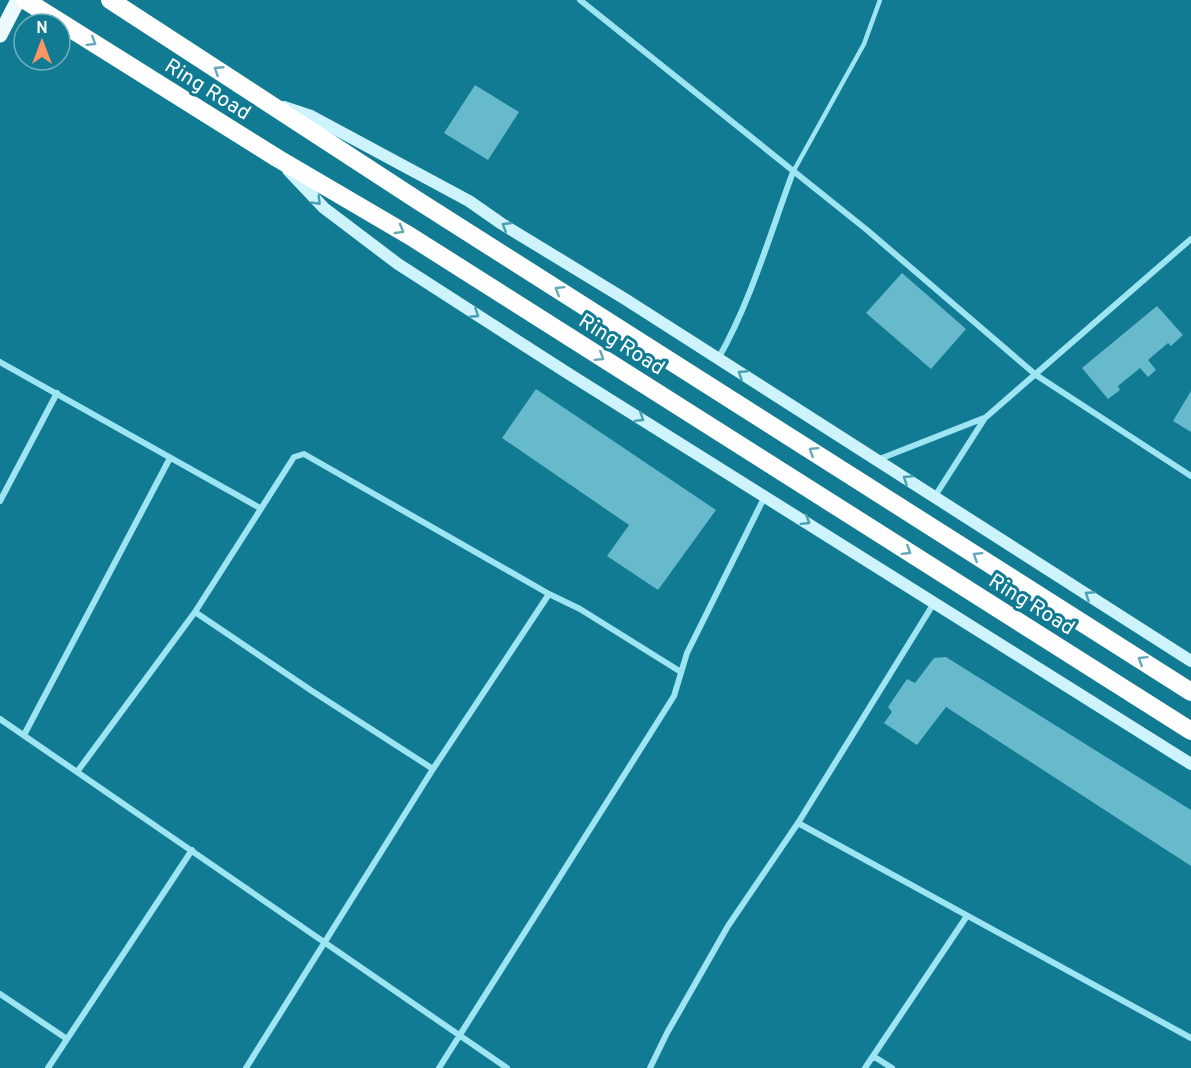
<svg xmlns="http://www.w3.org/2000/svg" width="1191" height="1068" font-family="Overpass,sans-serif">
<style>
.building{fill:#66bacb}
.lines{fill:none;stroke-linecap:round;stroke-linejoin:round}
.lane{stroke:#9ee5f3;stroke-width:4.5}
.street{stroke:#9ee5f3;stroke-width:6}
.secondary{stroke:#cdf4fd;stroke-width:12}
.primary{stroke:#eafaff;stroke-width:15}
.highway{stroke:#fff;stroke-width:18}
.oneway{stroke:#64a9b9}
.oneway2{stroke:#499fb3}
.labels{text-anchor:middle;stroke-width:6;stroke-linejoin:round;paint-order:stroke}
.street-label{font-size:21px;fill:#fff;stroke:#107b93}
</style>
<rect width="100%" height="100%" fill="#107b93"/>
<path class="building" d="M475 85 519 112 488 160 444 133Z
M902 273 966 329 931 369 866 313Z
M1157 306 1183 335 1171 346 1168 343 1148 360 1156 370 1148 377 1140 368 1118 386 1120 390 1108 399 1082 368Z
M536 389 716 510 658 590 607 556 629 525 502 438Z
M1191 391V432L1173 421Z
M946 657 1191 810V866L946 707 917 745 884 723 892 712 888 707 907 679 915 683 934 658Z"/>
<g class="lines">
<path class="lane" d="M793 172 864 44 880 0"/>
<path class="street" d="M580 0 867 230 1036 375 1191 476
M718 359C751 301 770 234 793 172
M0 362 260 508
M877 460 984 418
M935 496 985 418 1191 239
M0 501 57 393
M195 612 312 691 433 769
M0 719 507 1068
M24 735 170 458
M77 772 195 612 294 457 304 454 549 594 580 609 681 672
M798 823 1191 1038
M0 994 67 1039
M873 1056 892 1068
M48 1068 192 850
M246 1068 433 769 549 594
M439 1068 674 696 687 653 765 496
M650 1068 667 1033 728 926 798 823 934 603
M865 1068 967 916"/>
<path class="secondary" d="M284 107 311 116 469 201 502 224 625 299 1191 661
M288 170 324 208 398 264 569 374 1191 764"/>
<path class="primary" d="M0 35 18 0"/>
<path class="highway" d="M25 0 277 158 410 236 1191 731
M110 0 417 200 1191 692"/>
</g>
<defs><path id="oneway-chevron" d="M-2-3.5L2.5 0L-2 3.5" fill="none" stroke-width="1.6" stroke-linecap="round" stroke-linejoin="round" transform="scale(1.5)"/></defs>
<g class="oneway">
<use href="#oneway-chevron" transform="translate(92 42) rotate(32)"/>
<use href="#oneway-chevron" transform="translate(218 70) rotate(-147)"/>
<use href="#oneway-chevron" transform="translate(400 230) rotate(30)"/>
<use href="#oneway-chevron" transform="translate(559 290) rotate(-148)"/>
<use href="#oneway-chevron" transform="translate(600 357) rotate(32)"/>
<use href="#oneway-chevron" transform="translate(813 451) rotate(-148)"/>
<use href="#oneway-chevron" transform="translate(907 551) rotate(32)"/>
<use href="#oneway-chevron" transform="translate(977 556) rotate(-148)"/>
<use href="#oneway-chevron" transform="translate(1142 660) rotate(-148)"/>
</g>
<g class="oneway2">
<use href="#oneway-chevron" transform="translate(317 201) rotate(46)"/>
<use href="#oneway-chevron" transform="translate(506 226) rotate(-148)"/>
<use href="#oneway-chevron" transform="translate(475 314) rotate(33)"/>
<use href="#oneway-chevron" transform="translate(742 374) rotate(-147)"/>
<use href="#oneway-chevron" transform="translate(640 418) rotate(32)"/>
<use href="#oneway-chevron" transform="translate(907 479) rotate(-147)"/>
<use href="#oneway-chevron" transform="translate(806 521) rotate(32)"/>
<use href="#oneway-chevron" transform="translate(1089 595) rotate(-147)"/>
</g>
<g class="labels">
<g class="street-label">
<text transform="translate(208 89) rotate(32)" y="7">Ring Road</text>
<text transform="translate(622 344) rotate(32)" y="7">Ring Road</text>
<text transform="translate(1032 604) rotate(32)" y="7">Ring Road</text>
</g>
</g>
<g transform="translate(42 42)"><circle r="28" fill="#107b93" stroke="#70b0be" stroke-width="1.5"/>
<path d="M0-4.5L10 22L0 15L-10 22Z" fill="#ff9560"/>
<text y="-9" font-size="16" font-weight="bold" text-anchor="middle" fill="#ffffff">N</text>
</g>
</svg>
